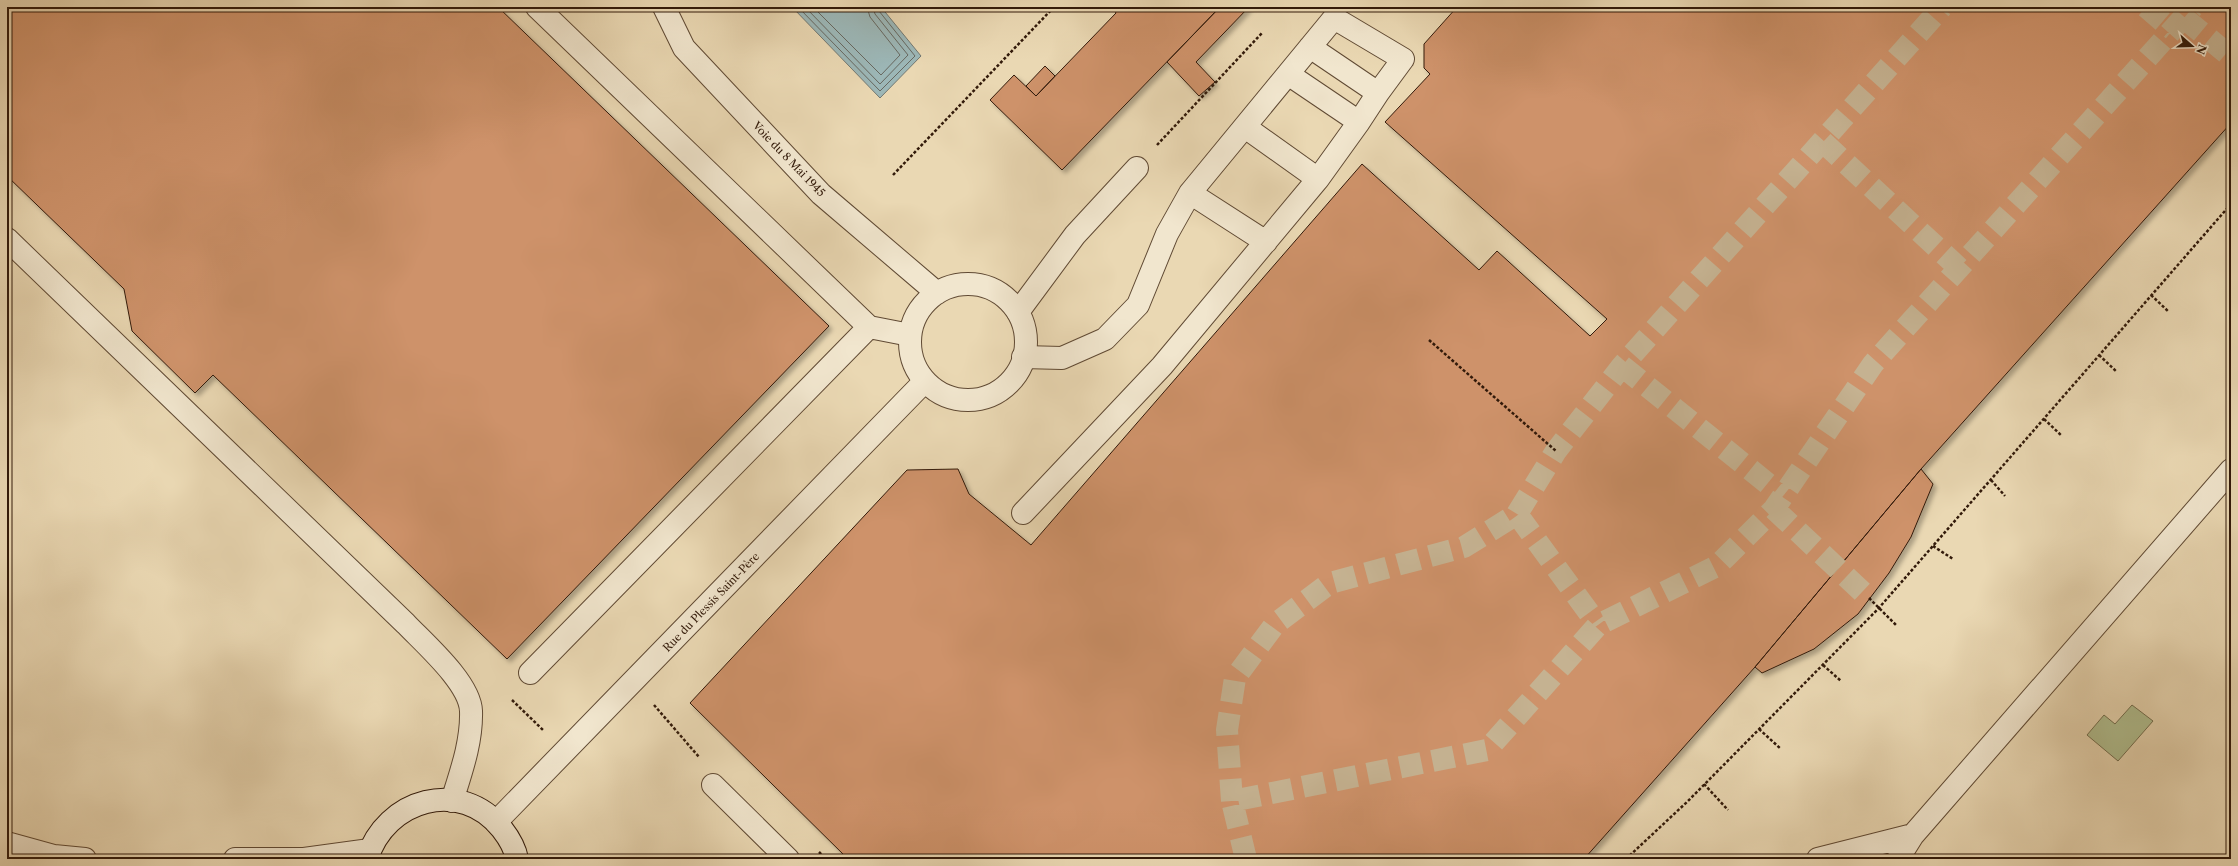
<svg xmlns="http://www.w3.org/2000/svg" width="2238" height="866" font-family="'Libre Caslon Text',serif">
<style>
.green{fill:#b1c091;stroke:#726d4e}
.water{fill:#9cb7b7;stroke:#727872}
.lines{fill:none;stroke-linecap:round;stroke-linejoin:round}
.shore{stroke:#676860;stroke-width:1}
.building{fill:#ce926b;stroke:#321a0a;filter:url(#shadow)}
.street-tunnel{stroke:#c5b291;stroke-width:22;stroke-dasharray:22 11;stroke-linecap:butt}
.lane-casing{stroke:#604a34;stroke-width:24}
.street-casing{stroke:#604a34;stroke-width:24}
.secondary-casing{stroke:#321a0a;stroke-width:24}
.path{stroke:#321a0a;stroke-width:2.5;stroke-dasharray:3 2;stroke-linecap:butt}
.lane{stroke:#f1e6ce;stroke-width:22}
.street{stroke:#f1e6ce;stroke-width:22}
.secondary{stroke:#f1e6ce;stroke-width:22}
.labels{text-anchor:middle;stroke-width:3;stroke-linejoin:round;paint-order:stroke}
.street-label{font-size:11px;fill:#321a0a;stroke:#f1e6ce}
</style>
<defs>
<filter id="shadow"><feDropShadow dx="3.5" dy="3.5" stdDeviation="2" flood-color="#0004"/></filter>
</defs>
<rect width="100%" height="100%" fill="#ead8b3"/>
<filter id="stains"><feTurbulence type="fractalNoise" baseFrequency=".005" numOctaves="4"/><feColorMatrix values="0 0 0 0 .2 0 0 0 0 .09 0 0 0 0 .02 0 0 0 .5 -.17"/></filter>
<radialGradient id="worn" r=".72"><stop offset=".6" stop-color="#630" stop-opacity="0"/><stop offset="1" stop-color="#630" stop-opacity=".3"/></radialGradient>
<path class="green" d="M2132 705 2153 721 2118 761 2087 735 2104 715 2115 724Z"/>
<path class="water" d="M792 7H881L921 56 880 98Z"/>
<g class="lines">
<path class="shore" d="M798 7 880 91 915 56 879 11 878 7
M805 7 880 84 908 55 875 14 873 7
M813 7 881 75 900 55 870 17 867 7"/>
</g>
<path class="building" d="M7 7H498L829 326 507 659 213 375 195 393 132 331 124 289 7 176Z
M1220 7 1062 170 990 100 1014 75 1036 96 1116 13 1113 7Z
M1220 7H1249L1196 62 1215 82 1199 96 1167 62Z
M1457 7H2231V123L1921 469 1755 667 1584 859H848L690 703 907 470 958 469 969 494 1031 545 1362 164 1479 270 1497 251 1590 336 1607 319 1385 122 1430 74 1424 68V44Z
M1045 66 1055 76 1036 96 1026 86Z
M1921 469 1933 484 1911 537 1889 573 1858 614 1814 649 1762 673 1755 667Z"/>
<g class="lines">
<path class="street-tunnel" d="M2146 7 2173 30
M2184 18 2231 57
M1823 142 1959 268
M1622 366 1783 496
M1774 509 1869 598
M1517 514 1556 451 1622 366 1942 7
M1232 801 1227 730 1235 678 1275 624 1330 583 1464 547 1517 514 1598 625
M1246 859 1232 801 1487 750 1598 625 1717 566 1774 509 1873 364 2193 7"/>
<defs>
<path id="lane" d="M537 7 869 327
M1310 47 1378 93 1359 122
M1245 127 1318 179
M1190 193 1266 242
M7 239 406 624C425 644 470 683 471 711 472 742 461 772 452 801
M1018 312 1075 235 1137 168
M1023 357 1062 358 1105 339 1138 305 1167 234 1190 193 1334 18 1403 59 1378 93
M1023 513 1162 366 1318 179 1359 122 1288 74
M530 673 869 327 910 335
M713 785 788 859
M7 843 54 856 85 859
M235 859H304L370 850
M1818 859 1913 835
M1898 859 1913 835 2231 470"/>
<path id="street" d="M664 7 684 48 821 194 937 293
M910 342a58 58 0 1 1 116 0a58 58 0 1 1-116 0Z
M496 822 925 381"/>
<path id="secondary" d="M367 859C385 799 461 777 502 829 509 838 515 848 517 859"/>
</defs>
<use href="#lane" class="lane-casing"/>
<use href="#street" class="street-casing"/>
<use href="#secondary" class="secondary-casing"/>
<path class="path" d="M1157 145 1262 33
M893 175 1054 7
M2151 295 2169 312
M1429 340 1556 451
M2099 355 2117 372
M2044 419 2062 436
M1991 480 2005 496
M1933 546 1953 559
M1869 598 1896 625
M1823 665 1841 681
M512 700 543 730
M654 705 699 757
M1759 729 1781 749
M1704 784 1728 810
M819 852 826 859
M1626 859 1688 801 1878 609 2231 204"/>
<use href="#lane" class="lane"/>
<use href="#street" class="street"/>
<use href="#secondary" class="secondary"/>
</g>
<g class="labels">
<g class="street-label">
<text transform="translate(789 159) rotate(46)" y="4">Voie du 8 Mai 1945</text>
<text transform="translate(711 602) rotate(-46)" y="4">Rue du Plessis Saint-Père</text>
</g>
</g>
<rect width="2238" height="866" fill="none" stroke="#ead8b3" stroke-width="24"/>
<rect x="8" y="8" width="2222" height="850" fill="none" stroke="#321a0a" stroke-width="2"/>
<rect x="12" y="12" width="2214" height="842" fill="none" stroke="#321a0a"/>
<g transform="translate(2192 46) rotate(110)" stroke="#f1e6ce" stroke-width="3" paint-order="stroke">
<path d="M0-3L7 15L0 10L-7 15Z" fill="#321a0a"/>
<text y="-6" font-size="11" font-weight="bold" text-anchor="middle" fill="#321a0a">N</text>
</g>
<rect width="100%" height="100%" filter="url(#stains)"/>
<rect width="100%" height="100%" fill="url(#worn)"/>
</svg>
